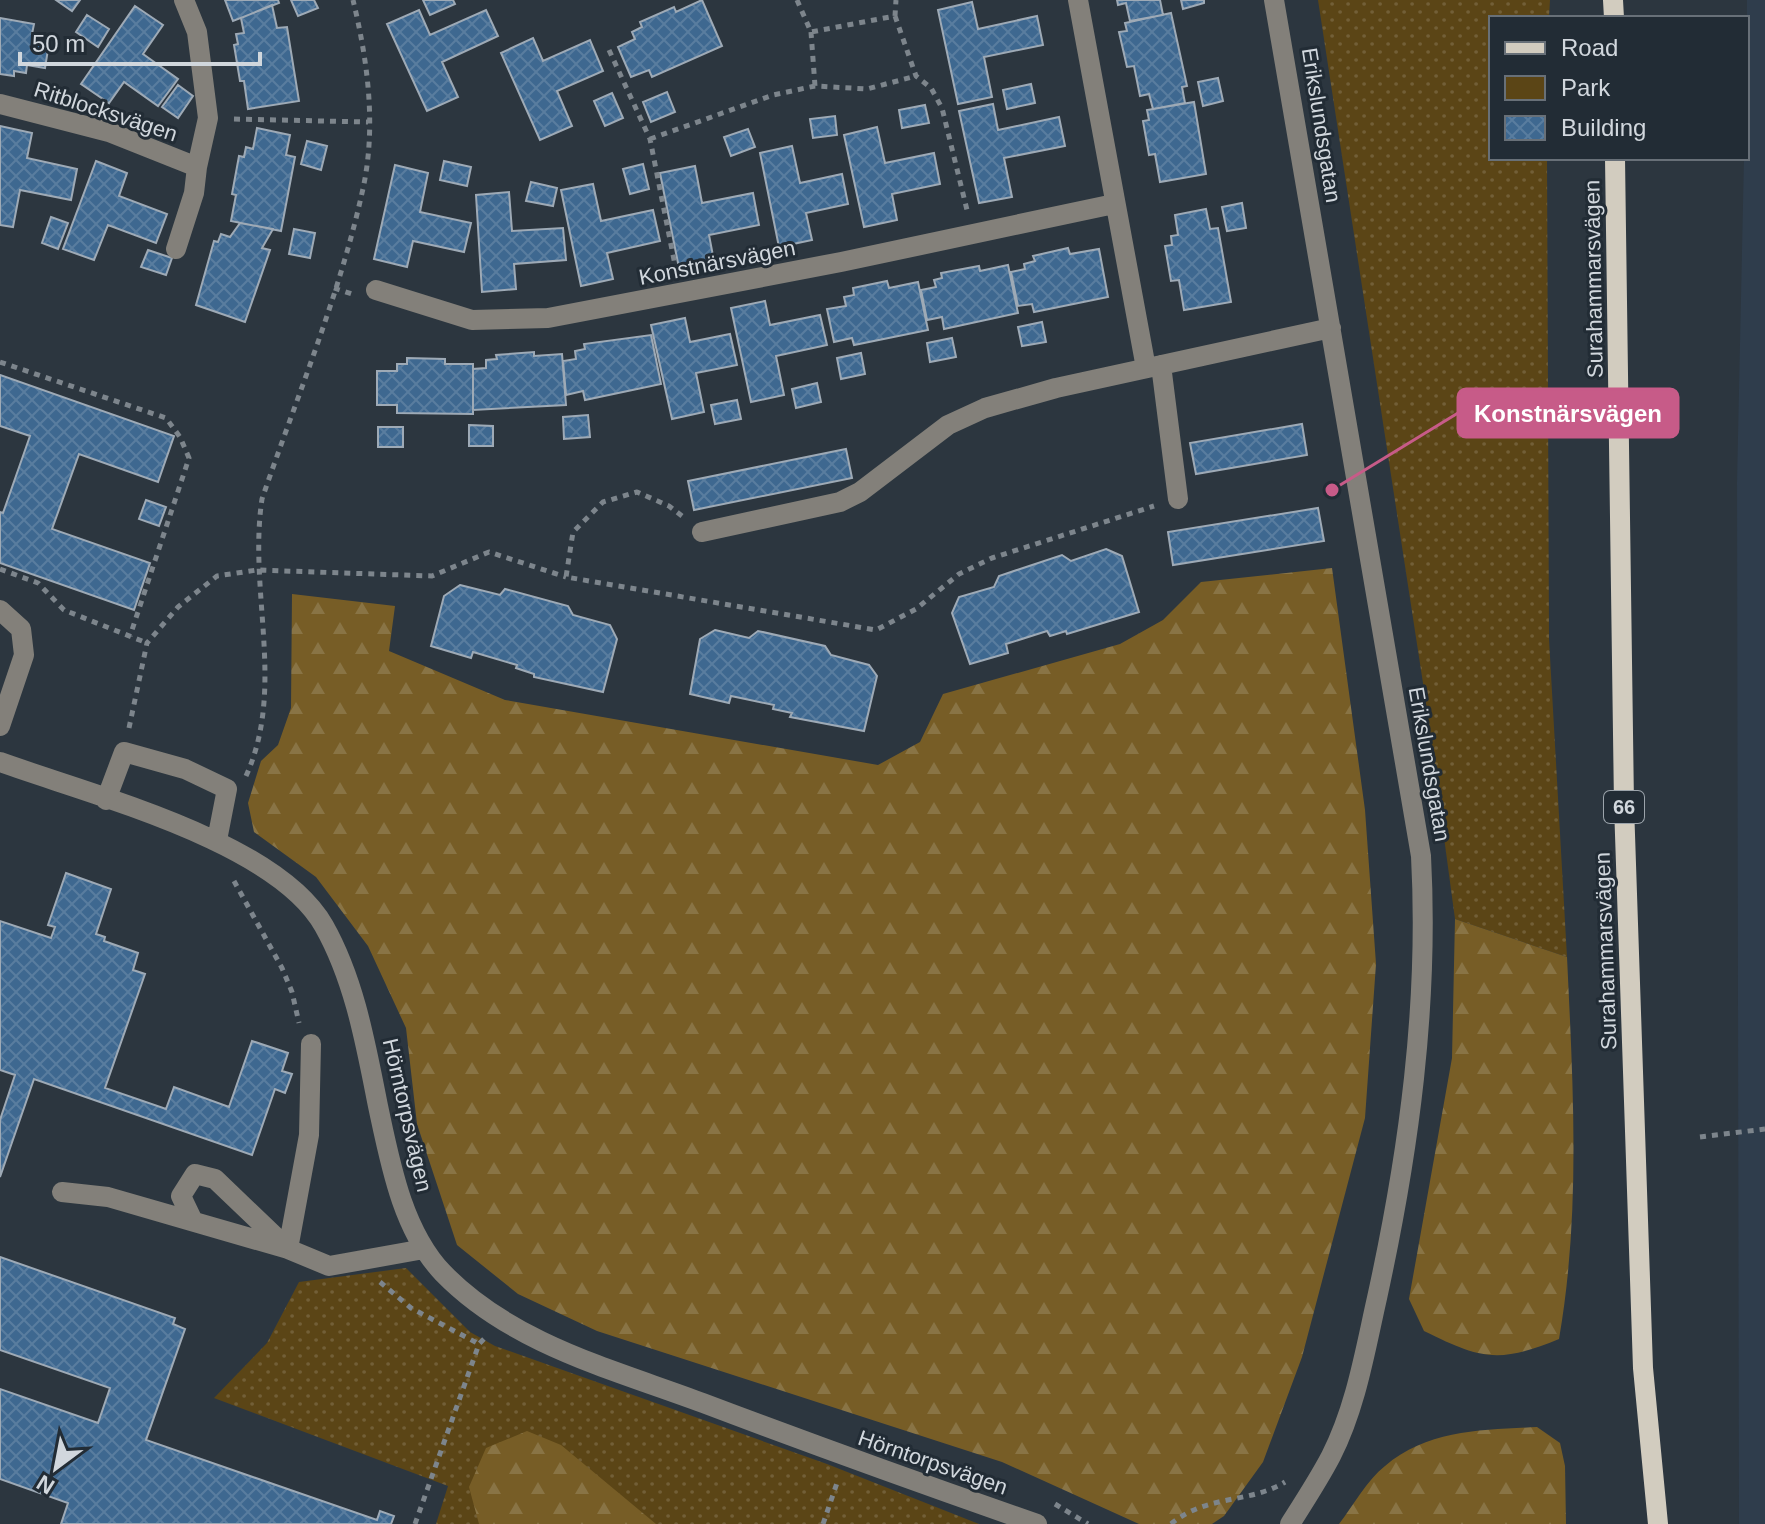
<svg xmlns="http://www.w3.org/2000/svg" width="1765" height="1524" font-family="Arial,sans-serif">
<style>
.built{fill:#2f3d4c}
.green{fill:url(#green-dots)}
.forest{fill:url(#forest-firs)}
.building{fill:url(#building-cross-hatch);stroke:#9eaab6;stroke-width:2}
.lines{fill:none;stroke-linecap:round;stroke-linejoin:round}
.path{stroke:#7d858c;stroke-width:5;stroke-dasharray:6 6;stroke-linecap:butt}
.minor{stroke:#83807a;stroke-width:20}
.major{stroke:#d2ccbf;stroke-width:20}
.labels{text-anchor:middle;stroke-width:6;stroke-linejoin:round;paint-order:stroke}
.shield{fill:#222c35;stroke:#9ca4ab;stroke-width:2}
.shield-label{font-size:20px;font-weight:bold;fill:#d1d7dd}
.street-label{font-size:22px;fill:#d1d7dd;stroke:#222c35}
.leader{fill:none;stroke:#c75b88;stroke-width:3}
.callout-dot{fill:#c75b88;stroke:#222c35;stroke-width:3}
.callout{fill:#c75b88;stroke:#c75b88;stroke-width:3}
.callout-label{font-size:24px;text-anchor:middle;font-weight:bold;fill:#fff}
</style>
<defs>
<pattern id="green-dots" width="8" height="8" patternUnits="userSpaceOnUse" patternTransform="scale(2)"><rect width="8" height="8" fill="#5b4516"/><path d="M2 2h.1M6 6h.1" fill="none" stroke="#725f37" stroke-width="1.8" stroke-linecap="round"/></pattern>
<pattern id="forest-firs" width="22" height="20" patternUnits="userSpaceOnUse" patternTransform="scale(2)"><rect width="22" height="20" fill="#775d26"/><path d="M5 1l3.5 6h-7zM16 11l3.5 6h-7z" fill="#897445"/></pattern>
<pattern id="building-cross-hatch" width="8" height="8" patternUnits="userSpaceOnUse" patternTransform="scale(2)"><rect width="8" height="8" fill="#3e6890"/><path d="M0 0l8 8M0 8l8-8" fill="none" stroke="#597d9f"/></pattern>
</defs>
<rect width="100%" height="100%" fill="#2c363f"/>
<path class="built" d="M1747 0H1765V1524H1739L1737 483 1744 158H1747Z"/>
<path class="green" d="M1318 0H1550L1549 18H1491V158H1547L1549 639 1567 957 1455 919 1425 696Z
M406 1268 470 1332 495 1346 827 1464 979 1524H436L448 1486 214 1398 267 1343 299 1282Z"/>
<path class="forest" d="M1332 568 1365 810 1376 964 1365 1118 1302 1357 1263 1462 1224 1516 1212 1524H1139L1002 1462 597 1331 518 1294 457 1245 417 1124 406 1028 368 946 316 877 254 832 248 803 261 761 278 745 291 708 292 594 395 606 389 651 505 700 878 765 920 742 943 694 1120 644 1163 620 1201 582Z
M1455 919 1567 957C1573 1085 1581 1212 1559 1339 1498 1364 1481 1359 1424 1331L1409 1299 1452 1058Z
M1537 1427 1560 1443 1565 1466 1566 1524H1339C1353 1506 1367 1480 1385 1466 1429 1429 1483 1430 1537 1427Z
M527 1431 561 1445 656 1524H479L469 1487 486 1448Z"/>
<path class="building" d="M56 0H80L72 11Z
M225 0H278L279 3 233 21Z
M291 0H314L318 8 298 16Z
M423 0H453L455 4 430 15Z
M702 0 722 46 652 77 649 70 631 77 618 47 635 39 632 32 642 27 640 22 674 7 676 12Z
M1117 0H1160L1163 15 1130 21 1126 3 1118 5Z
M1181 0H1204V3L1183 9Z
M972 2 978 29 1037 16 1043 45 984 57 992 97 958 104 938 10Z
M272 5 277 28 287 27 299 101 248 109 244 81H240L234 45 238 44 236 34 244 33 241 18Z
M135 6 163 25 143 54 178 79 158 106 124 82 109 103 81 84Z
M419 10 430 35 486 10 498 36 442 62 458 97 427 111 387 24Z
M1171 13 1187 86 1182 87 1185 103 1153 109 1149 94 1140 96 1134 66 1127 67 1119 32 1127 31 1125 23Z
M87 15 109 29 98 47 76 32Z
M0 18 34 24 32 34 50 37 45 68 27 65 26 73 14 71V76L0 74Z
M533 38 543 61 590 40 603 71 557 91 572 126 540 140 501 53Z
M1218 78 1223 101 1203 106 1198 82Z
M1031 84 1035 103 1007 109 1003 90Z
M178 85 193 96 178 118 162 107Z
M667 92 675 112 651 122 643 102Z
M612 93 623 118 605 126 594 101Z
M1194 102 1206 174 1160 182 1155 154 1149 155 1143 121 1149 120 1147 110Z
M993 104 998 130 1059 117 1065 146 1004 158 1012 197 979 203 959 111Z
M925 105 929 123 902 128 899 110Z
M835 116 837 135 813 138 810 119Z
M0 126 32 133 27 158 77 169 71 200 20 190 13 227 0 225Z
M877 127 885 163 934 153 940 184 892 194 897 220 864 227 844 135Z
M257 128 290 135 286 155 295 157 281 231 231 221 236 195 232 194 239 156 244 157 246 147 253 149Z
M748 129 755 147 731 156 724 137Z
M307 141 327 146 321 170 301 164Z
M792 146 800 183 842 174 848 204 806 213 812 240 779 247 760 153Z
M96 161 127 173 119 196 167 214 156 243 108 225 94 260 63 249Z
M444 161 471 167 467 186 440 180Z
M643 164 649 189 630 194 623 169Z
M395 165 428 173 420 212 471 223 464 252 413 241 407 267 374 259Z
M695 166 702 203 753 193 759 225 709 235 714 261 679 268 660 173Z
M531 182 557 188 553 206 526 201Z
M593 184 601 221 653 210 660 241 607 253 613 279 581 286 561 190Z
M509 192 512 231 563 228 566 260 514 264 516 289 482 292 476 195Z
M1242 203 1246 228 1227 231 1222 207Z
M1206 209 1210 229 1218 228 1231 302 1184 310 1179 280 1171 281 1165 246 1172 245 1171 236 1178 235 1175 215Z
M51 217 68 223 58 249 42 243Z
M240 223 273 229 262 248 270 250 245 322 196 305 214 241 218 242 221 234 230 237Z
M294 229 315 233 310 258 289 254Z
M1068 248 1070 254 1099 249 1108 297 1034 312 1032 304 1018 306 1011 272 1025 269 1024 264 1035 261 1033 256Z
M148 250 172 258 166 275 141 267Z
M1008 265 1018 313 944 329 942 317 927 320 921 290 936 287 934 280 942 278 941 273 979 266 980 271Z
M887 281 889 288 918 282 928 330 854 345 852 338 834 342 827 309 846 306 844 297 854 295 853 288Z
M765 301 770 325 820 315 827 345 776 356 784 395 751 402 731 308Z
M685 318 690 342 730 334 737 365 696 373 704 412 672 419 651 325Z
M1042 322 1046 342 1022 346 1018 327Z
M651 335 661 384 585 400 583 391 566 395 563 361 576 359 575 351 585 349 584 344Z
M952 338 956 357 930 362 927 343Z
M534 352V356L562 354 566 405 473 410V369L486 368V360L497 359 496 355Z
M861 353 865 374 841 379 837 358Z
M407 358 445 359V364H473V414L397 413V405H377V371H397V364H407Z
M0 375 174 436 158 482 79 454 52 529 150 563 134 610 0 563V512L3 513 30 436 0 426Z
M817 383 821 402 796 408 792 389Z
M737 400 741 419 715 424 711 405Z
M588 415 590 437 564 439 563 417Z
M1302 424 1307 455 1196 474 1190 443Z
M469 425 493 426V446H469Z
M378 427H403V447H378Z
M846 449 852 478 694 510 688 481Z
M146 500 166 507 159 526 139 519Z
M1318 508 1324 541 1173 565 1168 532Z
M1106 549 1122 556 1139 612 1067 634 1066 631 1050 636 1047 631 1006 644 1008 653 970 664 952 613 959 597 994 587 999 576 1062 555 1071 561Z
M460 585 500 595 505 589 568 606 573 615 610 625 617 639 603 692 534 677V674L516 668 517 665 473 652 471 658 431 646 444 596Z
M715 630 749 638 758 631 825 646 831 655 869 665 877 676 864 731 790 717 792 713 773 709 774 705 731 696 729 703 690 694 700 639Z
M66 873 111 889 96 934 105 937 104 941 138 953 133 970 145 974 105 1088 166 1109 174 1087 229 1107 252 1041 288 1053 282 1071 292 1074 285 1093 275 1089 252 1155 34 1079 0 1177V1120L15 1075 0 1070V921L51 938 55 927 48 925Z
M0 1257 175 1318 173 1324 185 1329 146 1440 377 1520 380 1511 394 1516 391 1524H61L68 1503 0 1479V1389L98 1423 110 1388 0 1350Z"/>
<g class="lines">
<path class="path" d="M797 0 811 32 895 16 896 0
M895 16 916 76 931 88 942 108 967 210
M811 32 815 86
M609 50 650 139 676 270
M234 119 368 122
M650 139 773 95 815 86 867 89 916 76
M334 288 352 294
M0 362 166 418 180 437 189 458 130 636
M682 516 669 506 637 492 603 502 573 532 566 577 876 630 916 609 959 574 992 558 1154 506
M0 569 38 583 64 610 147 643
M129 728 147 643 178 607 217 576 257 570 432 576 489 552 566 577
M246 776C286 688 248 592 262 499 296 399 339 297 362 193 377 129 368 62 353 0
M234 881 282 968 292 992 299 1023
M410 1116 416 1146
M1700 1137 1765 1129
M380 1282 411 1308 479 1344
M1055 1504 1088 1524
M415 1524 479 1344 486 1337
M823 1524 838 1480
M1171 1524C1207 1494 1249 1504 1285 1482"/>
<path class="minor" d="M1078 0 1146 368
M1274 0 1421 856C1429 1005 1409 1152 1377 1298 1365 1351 1356 1407 1331 1456 1319 1479 1304 1502 1290 1524
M0 104 109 132 197 167 208 118 197 32 184 0
M176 249 194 193 197 167
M376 290 472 320 548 318 841 262 1114 204
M1161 365 1178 499
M702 532 840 502 860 492 948 425 985 408 1056 388 1331 328
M0 610 21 629 24 655 0 726
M0 762C91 795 276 841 324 926 355 981 366 1046 378 1106 390 1162 402 1230 443 1273 512 1344 612 1369 703 1403 814 1445 925 1485 1037 1524
M106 800 124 752 185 769 227 789 217 840
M62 1192 108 1197 288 1249 329 1266 424 1249
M193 1221 181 1196 195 1174 215 1179 285 1246
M288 1249 309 1135 311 1044"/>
<path class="major" d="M1613 0 1614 18
M1615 158 1624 805 1643 1368 1658 1524"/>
</g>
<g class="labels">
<rect class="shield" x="1604" y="791" width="40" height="32" rx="6"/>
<g class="shield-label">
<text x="1624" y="814">66</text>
</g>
<g class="street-label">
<text transform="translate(106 111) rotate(18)" y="8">Ritblocksvägen</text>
<text transform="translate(1322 125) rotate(81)" y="8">Erikslundsgatan</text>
<text transform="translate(717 262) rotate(-11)" y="8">Konstnärsvägen</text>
<text transform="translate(1593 279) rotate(-91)" y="8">Surahammarsvägen</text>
<text transform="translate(1430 764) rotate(80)" y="8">Erikslundsgatan</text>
<text transform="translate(1605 951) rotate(-92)" y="8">Surahammarsvägen</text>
<text transform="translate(408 1115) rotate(77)" y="8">Hörntorpsvägen</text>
<text transform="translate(933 1462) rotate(19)" y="8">Hörntorpsvägen</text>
</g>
</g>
<path class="leader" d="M1332 490L1458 413"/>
<circle class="callout-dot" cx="1332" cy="490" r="8"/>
<rect class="callout" x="1458" y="389" width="220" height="48" rx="8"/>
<g class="callout-label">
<text x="1568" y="422">Konstnärsvägen</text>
</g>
<rect x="1489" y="16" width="260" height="144" fill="#222c35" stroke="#687078" stroke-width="2"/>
<rect x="1505" y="42" width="40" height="12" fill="#d2ccbf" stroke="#687078" stroke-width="2"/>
<text x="1561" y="56" font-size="24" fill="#d1d7dd">Road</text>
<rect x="1505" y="76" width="40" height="24" fill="#5b4516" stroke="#687078" stroke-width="2"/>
<text x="1561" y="96" font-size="24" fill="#d1d7dd">Park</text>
<rect x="1505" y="116" width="40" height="24" fill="url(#building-cross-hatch)" stroke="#687078" stroke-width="2"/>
<text x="1561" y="136" font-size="24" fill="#d1d7dd">Building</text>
<g transform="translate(56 1468) rotate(212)" stroke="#222c35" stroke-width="6" paint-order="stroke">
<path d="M0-6L14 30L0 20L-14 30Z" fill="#d1d7dd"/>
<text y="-12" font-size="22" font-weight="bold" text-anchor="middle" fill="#d1d7dd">N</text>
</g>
<path d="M20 52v12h240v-12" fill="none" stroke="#d1d7dd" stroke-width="4"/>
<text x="32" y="52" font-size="24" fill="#d1d7dd" stroke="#222c35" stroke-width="6" paint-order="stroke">50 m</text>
</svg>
